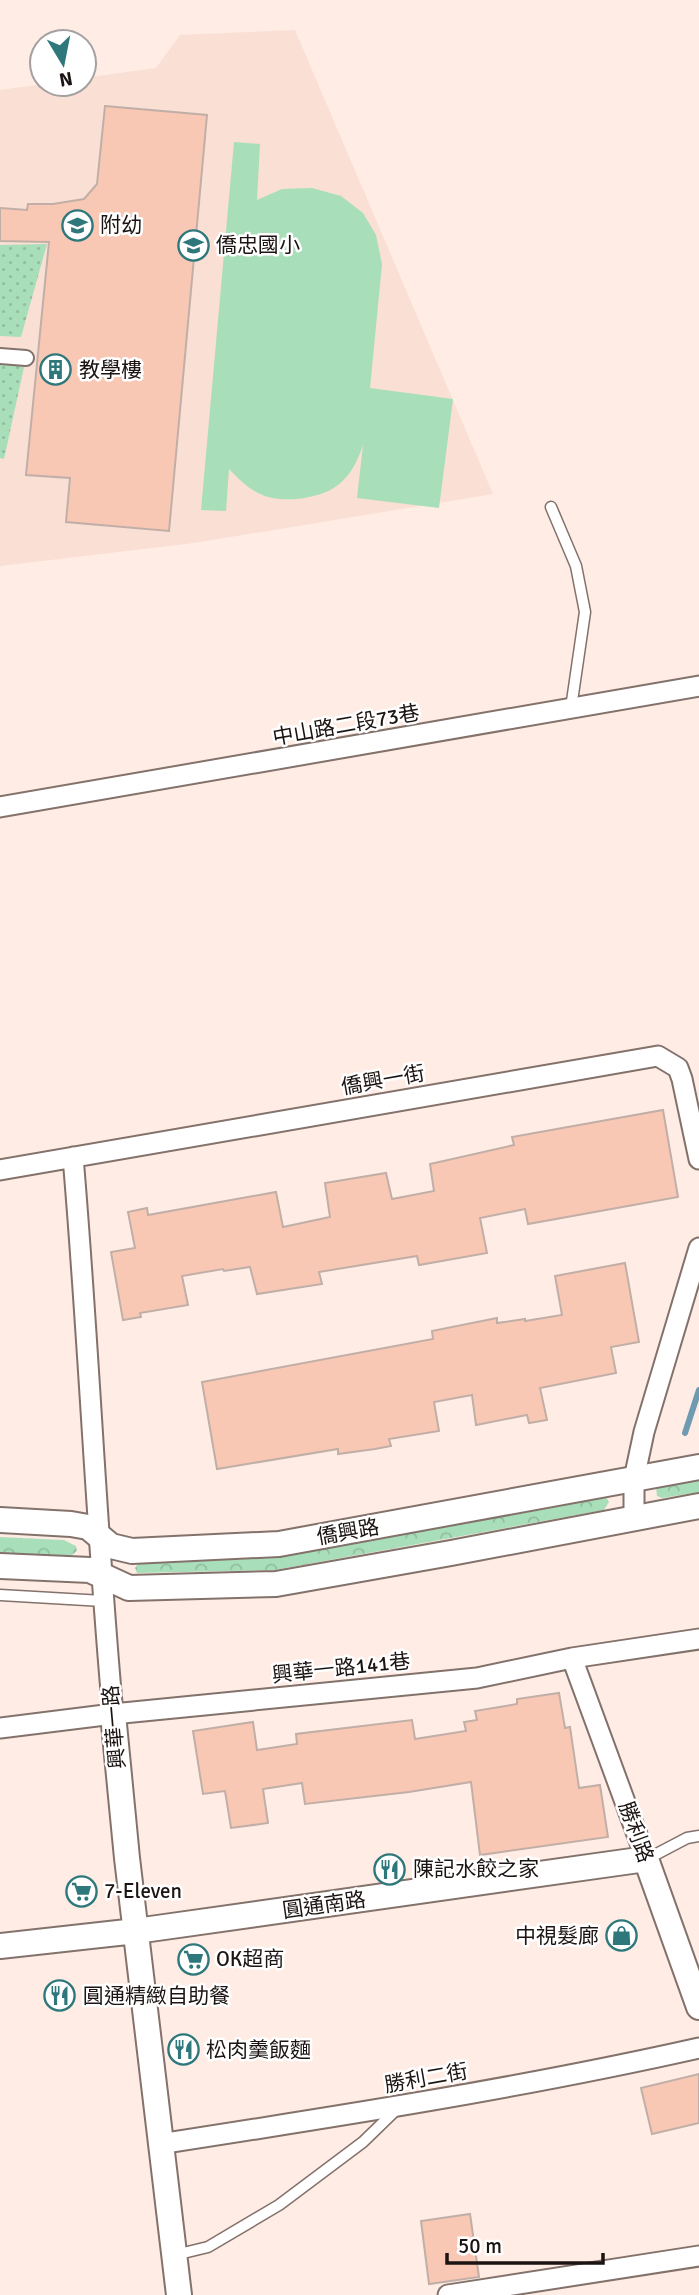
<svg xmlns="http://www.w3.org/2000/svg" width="699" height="2295" font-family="Signika,'Noto Sans TC',sans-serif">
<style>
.built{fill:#f9dfd4}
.grass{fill:url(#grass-dots)}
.park{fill:url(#park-crowns)}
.pitch{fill:#a9deba}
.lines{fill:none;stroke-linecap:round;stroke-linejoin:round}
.stream{stroke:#6e9ab2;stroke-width:6}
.building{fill:#f9c8b4;stroke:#c1afa7;stroke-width:2}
.service-casing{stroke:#83726b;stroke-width:13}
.pedestrian-casing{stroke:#83726b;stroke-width:18}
.minor-casing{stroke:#83726b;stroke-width:23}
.tertiary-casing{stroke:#83726b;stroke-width:28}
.service{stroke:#fff;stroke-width:10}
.pedestrian{stroke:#fff;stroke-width:14}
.minor{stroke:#fff;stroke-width:19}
.tertiary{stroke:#fff;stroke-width:24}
.labels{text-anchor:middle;stroke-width:5;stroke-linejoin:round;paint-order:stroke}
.poi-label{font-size:21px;fill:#1b1412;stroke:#fff;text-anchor:start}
.street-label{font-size:21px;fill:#1b1412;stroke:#fff}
</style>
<defs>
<pattern id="grass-dots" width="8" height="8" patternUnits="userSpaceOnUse" patternTransform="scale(1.75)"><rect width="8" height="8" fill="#a9deba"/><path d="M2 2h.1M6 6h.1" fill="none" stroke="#91be9f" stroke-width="1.8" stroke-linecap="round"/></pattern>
<pattern id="park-crowns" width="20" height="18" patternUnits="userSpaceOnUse" patternTransform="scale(1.75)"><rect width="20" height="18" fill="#a9deba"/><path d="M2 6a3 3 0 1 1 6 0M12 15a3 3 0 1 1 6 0" fill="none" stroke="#91be9f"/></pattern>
</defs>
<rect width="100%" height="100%" fill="#ffece4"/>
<path class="built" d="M295 30 493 494 194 543 0 566V90L44 84H84V78L156 68 180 35Z"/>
<path class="grass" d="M47 244 21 337 0 336V245Z
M26 358 4 459 0 458V359Z"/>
<path class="park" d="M699 1478V1492L662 1498 657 1496 656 1487Z
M606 1497 609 1502 604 1510 275 1570 137 1573 135 1568 138 1564 143 1563 275 1558Z
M0 1537 64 1540 76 1546 77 1551 72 1555 64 1556 0 1553Z"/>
<path class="pitch" d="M234 142 260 144 257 200 282 189 312 188 341 196 363 213 376 235 382 264 370 388 453 399 439 508 357 498 363 445C351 481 334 495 296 499 284 500 269 499 258 493 246 487 238 478 229 469L226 511 201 510Z"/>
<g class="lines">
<path class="stream" d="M685 1433 699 1390"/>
</g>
<path class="building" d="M105 106 207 115 169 531 66 522 70 478 26 475 49 242 0 241V208L27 210 28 204H53L84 199 97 184Z
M663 1110 678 1197 528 1224 525 1209 480 1218 487 1253 419 1265 417 1256 319 1272 322 1284 257 1294 250 1267 224 1271 223 1269 182 1276 188 1305 140 1313 141 1317 123 1320 111 1252 135 1248 128 1212 147 1208 148 1215 276 1192 283 1227 330 1217 325 1183 386 1173 392 1199 434 1191 430 1164 514 1145 512 1137Z
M625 1263 639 1342 611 1347 616 1373 540 1388 547 1420 529 1423 527 1415 476 1425 472 1395 434 1402 439 1431 389 1439 391 1446 375 1449 338 1454V1449L217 1469 202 1382 433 1339 432 1331 497 1318V1323L525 1319V1321L562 1315 555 1276Z
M559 1693 565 1728 570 1727 579 1788 600 1785 608 1837 480 1855 471 1782 409 1792 305 1804 302 1783 263 1789 268 1823 231 1828 225 1791 203 1794 193 1731 253 1722 257 1750 297 1744 296 1734 412 1720 415 1739 466 1731 464 1722 477 1720 475 1711 517 1704V1699Z
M699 2074V2123L652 2134 641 2088Z
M470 2214 479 2277 429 2284 421 2221Z"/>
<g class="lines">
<defs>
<path id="service" d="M551 507 576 566 585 612 571 708
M0 1595 103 1601
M647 1859 687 1838 699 1836
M175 2255 208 2247 279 2205 363 2142 397 2109"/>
<path id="pedestrian" d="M0 356 26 358"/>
<path id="minor" d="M0 807 699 686
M73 1157C89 1343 96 1529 113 1714
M0 1170 658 1056 678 1068 682 1079 699 1159
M634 1518V1479L644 1432 699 1248
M572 1658 646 1859
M0 1728 113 1714 477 1678 572 1658 699 1639
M160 2144C340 2116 521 2088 699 2048
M448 2295 699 2256"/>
<path id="tertiary" d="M0 1520 71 1524 88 1527 111 1546 132 1551 279 1544 699 1467
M0 1566 90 1570 129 1588 276 1584 451 1553 699 1506
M113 1714 127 1858 179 2295
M0 1946 136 1931 646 1859 699 2007"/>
</defs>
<use href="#service" class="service-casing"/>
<use href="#pedestrian" class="pedestrian-casing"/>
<use href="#minor" class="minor-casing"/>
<use href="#tertiary" class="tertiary-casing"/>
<use href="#service" class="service"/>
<use href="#pedestrian" class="pedestrian"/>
<use href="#minor" class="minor"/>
<use href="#tertiary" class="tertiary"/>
</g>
<defs>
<symbol id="school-ring" viewBox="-11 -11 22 22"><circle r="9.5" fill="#fff" stroke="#2e787b" stroke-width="1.5"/><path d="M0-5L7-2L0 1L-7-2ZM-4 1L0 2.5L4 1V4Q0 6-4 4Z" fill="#2e787b"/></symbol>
<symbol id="building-ring" viewBox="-11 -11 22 22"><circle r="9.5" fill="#fff" stroke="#2e787b" stroke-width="1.5"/><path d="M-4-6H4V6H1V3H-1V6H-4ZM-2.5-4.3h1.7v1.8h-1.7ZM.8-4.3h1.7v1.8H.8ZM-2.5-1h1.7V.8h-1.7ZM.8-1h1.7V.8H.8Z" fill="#2e787b"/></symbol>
<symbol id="restaurant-ring" viewBox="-11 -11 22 22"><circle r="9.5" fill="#fff" stroke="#2e787b" stroke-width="1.5"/><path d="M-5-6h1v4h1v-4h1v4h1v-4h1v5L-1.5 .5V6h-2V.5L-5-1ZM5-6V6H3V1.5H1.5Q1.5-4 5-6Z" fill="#2e787b"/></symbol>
<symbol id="supermarket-ring" viewBox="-11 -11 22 22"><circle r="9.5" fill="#fff" stroke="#2e787b" stroke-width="1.5"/><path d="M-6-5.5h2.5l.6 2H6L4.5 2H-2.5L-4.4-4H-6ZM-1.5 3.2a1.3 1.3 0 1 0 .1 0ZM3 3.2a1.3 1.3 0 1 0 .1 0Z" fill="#2e787b"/></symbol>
<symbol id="shop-ring" viewBox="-11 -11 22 22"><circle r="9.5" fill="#fff" stroke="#2e787b" stroke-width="1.5"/><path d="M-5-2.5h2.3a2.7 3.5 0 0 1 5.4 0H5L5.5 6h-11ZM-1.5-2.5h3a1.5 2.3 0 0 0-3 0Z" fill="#2e787b"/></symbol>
</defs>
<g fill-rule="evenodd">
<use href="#school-ring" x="60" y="208" width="35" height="35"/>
<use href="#school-ring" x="176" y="228" width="35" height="35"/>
<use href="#building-ring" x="38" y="352" width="35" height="35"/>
<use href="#restaurant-ring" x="372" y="1852" width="35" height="35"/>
<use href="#supermarket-ring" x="64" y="1874" width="35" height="35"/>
<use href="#shop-ring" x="604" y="1918" width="35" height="35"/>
<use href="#supermarket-ring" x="176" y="1942" width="35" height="35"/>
<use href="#restaurant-ring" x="42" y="1978" width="35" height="35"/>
<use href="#restaurant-ring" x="166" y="2032" width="35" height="35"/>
</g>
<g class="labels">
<g class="poi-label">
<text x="100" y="232">附幼</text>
<text x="216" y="252">僑忠國小</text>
<text x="79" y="377">教學樓</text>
<text x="413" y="1876">陳記水餃之家</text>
<text x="104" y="1898">7-Eleven</text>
<text x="599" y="1943" text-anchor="end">中視髮廊</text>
<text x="216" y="1966">OK超商</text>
<text x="83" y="2003">圓通精緻自助餐</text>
<text x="206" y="2057">松肉羹飯麵</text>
</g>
<g class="street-label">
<text transform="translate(346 725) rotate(-10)" y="7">中山路二段73巷</text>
<text transform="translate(383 1080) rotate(-10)" y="7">僑興一街</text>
<text transform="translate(348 1532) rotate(-10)" y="7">僑興路</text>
<text transform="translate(341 1668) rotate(-6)" y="7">興華一路141巷</text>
<text transform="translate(114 1727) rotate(-95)" y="7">興華一路</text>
<text transform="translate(636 1832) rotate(70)" y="7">勝利路</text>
<text transform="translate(324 1905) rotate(-8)" y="7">圓通南路</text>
<text transform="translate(426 2078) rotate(-10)" y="7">勝利二街</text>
</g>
</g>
<g transform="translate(63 63) rotate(170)"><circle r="33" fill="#ffffff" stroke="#a4a1a0" stroke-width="2"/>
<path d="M0-5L12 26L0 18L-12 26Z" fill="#2e787b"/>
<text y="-10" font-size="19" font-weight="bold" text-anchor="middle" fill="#1b1412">N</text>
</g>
<path d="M447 2253v10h156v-10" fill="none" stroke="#1b1412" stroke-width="3.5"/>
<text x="458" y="2253" font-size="21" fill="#1b1412" stroke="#ffffff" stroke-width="5" paint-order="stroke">50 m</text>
</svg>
